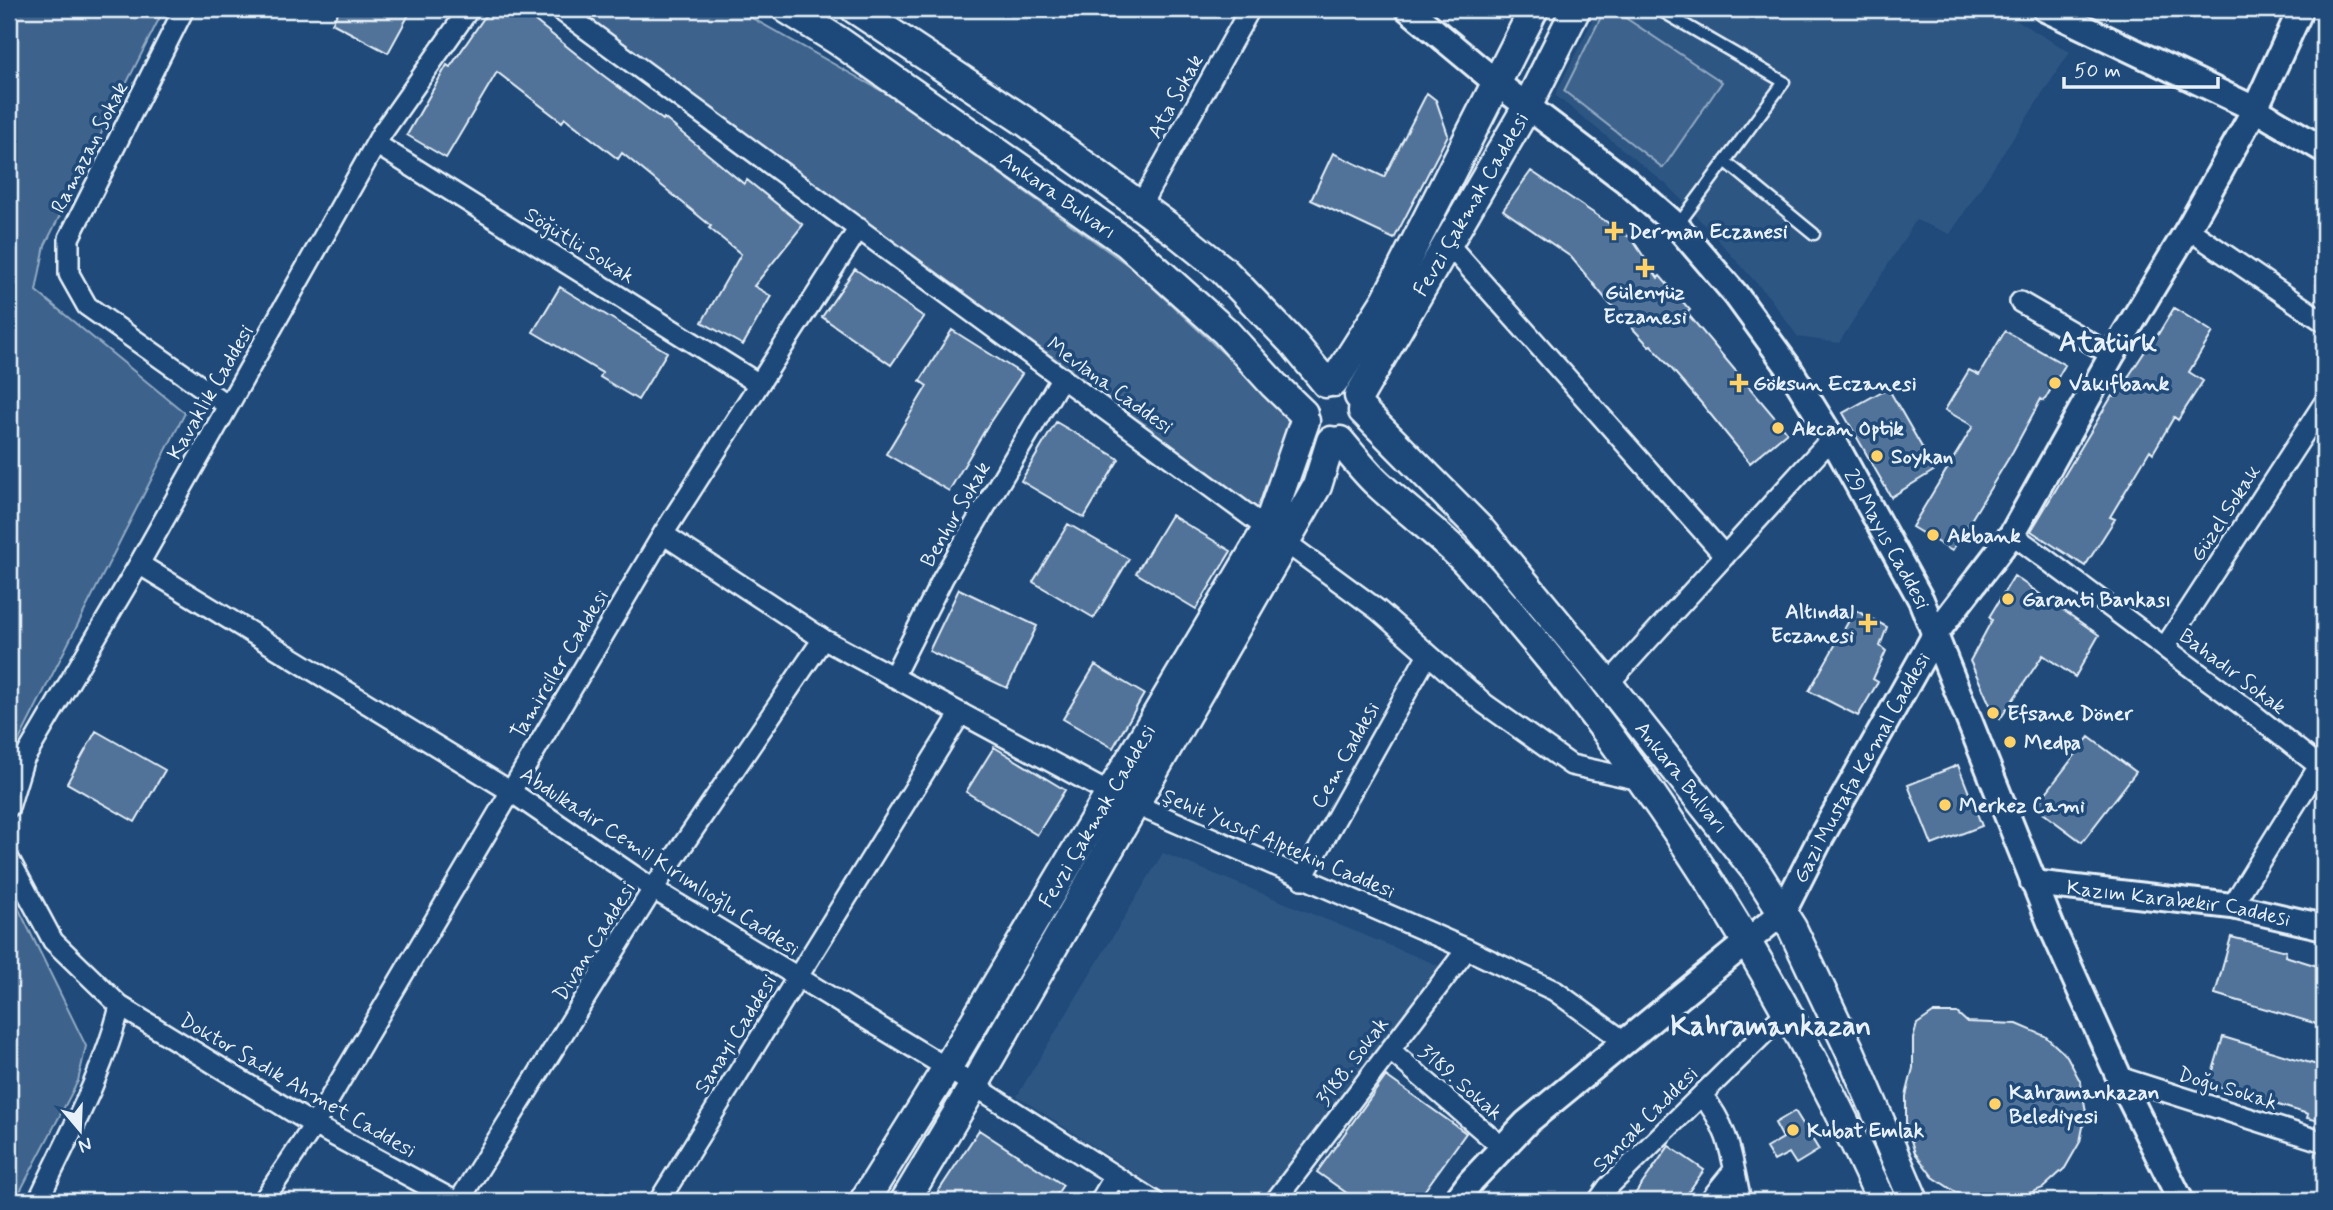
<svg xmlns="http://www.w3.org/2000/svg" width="2333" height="1210" font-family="Mynerve,sans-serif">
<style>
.built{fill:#2e5683}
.green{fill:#3c628c;stroke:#92aac2;stroke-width:2}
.building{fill:#517399;stroke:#e8f1f8;stroke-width:2}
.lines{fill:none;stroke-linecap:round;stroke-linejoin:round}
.service-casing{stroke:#e8f1f8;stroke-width:15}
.minor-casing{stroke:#e8f1f8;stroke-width:24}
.tertiary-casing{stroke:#e8f1f8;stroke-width:30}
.secondary-casing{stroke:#e8f1f8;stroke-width:33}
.service{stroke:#1f4a7a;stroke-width:10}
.minor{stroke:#1f4a7a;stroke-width:19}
.tertiary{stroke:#1f4a7a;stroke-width:24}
.secondary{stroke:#1f4a7a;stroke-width:28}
.poi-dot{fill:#ffd166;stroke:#1f4a7a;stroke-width:2.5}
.labels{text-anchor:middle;stroke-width:7;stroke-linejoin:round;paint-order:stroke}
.street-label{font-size:21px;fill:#e8f1f8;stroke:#1f4a7a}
.poi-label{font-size:21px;font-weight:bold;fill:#e8f1f8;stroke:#1f4a7a;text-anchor:start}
.district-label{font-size:28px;font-weight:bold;fill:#e8f1f8;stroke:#1f4a7a}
</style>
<rect width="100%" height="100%" fill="#1f4a7a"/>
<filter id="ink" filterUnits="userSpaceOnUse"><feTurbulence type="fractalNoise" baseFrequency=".0143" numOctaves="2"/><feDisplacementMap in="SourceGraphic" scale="14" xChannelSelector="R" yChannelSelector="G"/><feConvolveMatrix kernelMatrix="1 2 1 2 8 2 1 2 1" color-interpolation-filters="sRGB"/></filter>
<g filter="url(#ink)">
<path class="built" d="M1598 9H1997L2070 52 1950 234 1916 220 1839 343 1798 337 1770 298 1672 189 1555 95Z
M1163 853 1452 971 1289 1201H1177L1017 1096Z"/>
<path class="green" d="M9 9H164L45 245 36 291 185 413 9 760Z
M575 9H736L894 98 1132 268 1295 420 1263 515Z
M1605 9H1612L1722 82 1663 168 1564 91Z
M9 889 86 1046 78 1081 15 1201H9Z"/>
<path class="building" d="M340 9H412L388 53 332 23Z
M490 9H523L536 17 534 20 600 73 663 120 664 118 744 184 747 180 803 225 754 286 771 296 743 345 702 322 741 254 709 228 711 226 622 153 618 159 565 118 562 122 497 72 446 158 407 135 447 65 450 67Z
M1427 93 1436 100 1448 135 1394 239 1311 200 1333 153 1384 177Z
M1531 171 1632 239 1658 278 1660 276 1690 310 1687 313 1787 432 1750 463 1702 404 1651 345 1649 346 1609 303 1571 257 1503 210Z
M855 269 924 317 891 365 822 317Z
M560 287 667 352 638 400 600 377 602 373 533 332Z
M2174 308 2213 332 2189 372 2203 381 2178 420 2174 417 2153 453 2150 450 2110 517 2115 519 2085 566 2031 531 2112 396 2115 397 2149 345 2151 346Z
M952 330 1022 374 988 425 949 491 886 454 927 386 920 381Z
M2005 331 2065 365 2044 401 2041 399 2013 451 1952 551 1912 527 1973 426 1945 410 1969 370 1979 375Z
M1888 388 1935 470 1891 497 1843 413Z
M1056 422 1119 459 1084 518 1021 481Z
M1171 515 1231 551 1196 609 1136 573Z
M1068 524 1129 559 1094 618 1033 582Z
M2014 576 2099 635 2075 677 2043 655 2000 719 1992 709 1970 661 1992 620 1989 617Z
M959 589 1037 626 1007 688 929 651Z
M1855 610 1887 627 1880 646 1886 651 1873 679 1878 682 1858 716 1809 691Z
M1095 665 1144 694 1113 748 1063 719Z
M96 731 165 770 135 822 67 783Z
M2089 737 2136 772 2082 842 2035 807Z
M994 747 1065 790 1037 835 966 792Z
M1958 765 1982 826 1932 845 1908 785Z
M2231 937 2286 951 2285 956 2324 968V1026L2215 994Z
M1933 1013H1957L1967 1022 2017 1024 2045 1036 2067 1056 2081 1083 2086 1112 2080 1142 2065 1168 2043 1188 2015 1199 1985 1201 1957 1193 1933 1177 1915 1153 1906 1125V1096L1913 1068V1039L1917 1024Z
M2223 1037 2324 1067V1122L2307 1118 2308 1114 2209 1084Z
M1386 1076 1466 1133 1417 1201H1358L1317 1172Z
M1795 1111 1819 1150 1796 1164 1789 1153 1774 1161 1766 1148 1783 1138 1775 1123Z
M979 1130 1063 1185 1052 1201H932Z
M1669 1146 1704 1170 1682 1201H1630Z"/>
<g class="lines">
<defs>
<path id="service" d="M1658 9 1784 82 1677 226
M1725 161 1814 234"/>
<path id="minor" d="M184 9 69 238V274L87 306 227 405
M559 9 1378 610 1485 704 1571 765 1640 780
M376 144 759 384
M1140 206 1250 9
M2188 229 2324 322
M1449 245 1725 556
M2020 302 2112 355
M663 534 823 639 1111 794 1467 949 1555 991 1625 1042
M2012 534 2243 706 2324 770
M139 564 510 791 653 889 947 1068 1154 1201
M2165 647 2324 403
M893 677 943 578 1062 377
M1608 684 1832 438
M9 807 23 761 139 564 382 133 469 9
M9 859 53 941 120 1006 314 1125 455 1201
M1302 879 1428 654
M2232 906 2324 758
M1390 1050 1503 1148
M2119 1077 2324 1142
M1702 1095C1731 1131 1731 1157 1741 1201
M38 1201C67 1139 104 1072 120 1006
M263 1201 314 1125 663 534 859 228
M459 1201 653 889 823 639
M659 1201 961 713
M1100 1201 1115 1176
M1275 1201 1467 949
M1598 1201 1608 1187 1786 1012
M1709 1201 1734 1170"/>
<g id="tertiary">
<path id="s1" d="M1408 9 1498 84 1626 181 1677 226 1736 295 1789 368 1832 438 1921 600 2053 930 2119 1077 2181 1201"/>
<path d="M2045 9 2255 109 2324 150"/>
<path id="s2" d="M2033 883 2232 906 2324 927"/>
<path id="s3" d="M1456 1201 1471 1181 1526 1123 1783 912 1819 841 1936 633 2012 534 2112 355 2188 229 2255 109 2301 9"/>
</g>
<g id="secondary">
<path id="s4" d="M787 9 837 40 1127 243 1225 331 1274 385 1303 413"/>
<path d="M855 9 1026 122 1177 233 1223 270 1294 344 1326 383"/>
<path d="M1334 382 1386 300 1534 9"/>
<path id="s5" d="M1359 396 1527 107 1576 9"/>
<path id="s6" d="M1363 411 1479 528 1608 684 1756 871 1792 928 1850 1051 1914 1201"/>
<path d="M1340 441C1352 455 1364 471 1378 484 1408 512 1441 535 1469 565 1640 753 1777 971 1882 1201"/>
<path id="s7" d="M864 1201 947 1068 1267 529 1305 421"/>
<path d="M905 1201 974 1085 1317 486 1331 441"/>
</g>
</defs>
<use href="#service" class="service-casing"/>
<use href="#minor" class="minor-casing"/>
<use href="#tertiary" class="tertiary-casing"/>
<use href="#secondary" class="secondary-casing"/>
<use href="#service" class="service"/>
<use href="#minor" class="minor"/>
<use href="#tertiary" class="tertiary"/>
<use href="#secondary" class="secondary"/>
</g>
</g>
<g class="poi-dot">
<path d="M1610.5 220.5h7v7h7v7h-7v7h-7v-7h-7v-7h7z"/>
<path d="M1641.5 257.5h7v7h7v7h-7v7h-7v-7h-7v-7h7z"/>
<path d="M1735.5 372.5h7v7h7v7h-7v7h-7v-7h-7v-7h7z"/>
<circle cx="2055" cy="383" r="7"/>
<circle cx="1778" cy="428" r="7"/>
<circle cx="1877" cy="456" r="7"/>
<circle cx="1933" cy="535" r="7"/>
<circle cx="2008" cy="599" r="7"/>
<path d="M1864.5 612.5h7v7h7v7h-7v7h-7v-7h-7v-7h7z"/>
<circle cx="1993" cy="713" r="7"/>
<circle cx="2010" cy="742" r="7"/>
<circle cx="1945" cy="805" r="7"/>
<circle cx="1995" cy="1104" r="7"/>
<circle cx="1793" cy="1130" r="7"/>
</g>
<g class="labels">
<g class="street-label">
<text transform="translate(1175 96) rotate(-61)" y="7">Ata Sokak</text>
<text transform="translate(89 147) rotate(-63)" y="7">Ramazan Sokak</text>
<text dy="7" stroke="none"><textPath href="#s4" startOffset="329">Ankara Bulvarı</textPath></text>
<text dy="7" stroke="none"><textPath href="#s5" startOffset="222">Fevzi Çakmak Caddesi</textPath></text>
<text transform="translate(580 245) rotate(32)" y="7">Söğütlü Sokak</text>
<text transform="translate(1110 385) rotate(36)" y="7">Mevlana Caddesi</text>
<text transform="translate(210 392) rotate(-60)" y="7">Kavaklık Caddesi</text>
<text transform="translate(2225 513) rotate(-57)" y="7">Güzel Sokak</text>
<text transform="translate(955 514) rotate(-60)" y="7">Benhur Sokak</text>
<text dy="7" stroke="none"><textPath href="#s1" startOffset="724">29 Mayıs Caddesi</textPath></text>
<text transform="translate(559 664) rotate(-59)" y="7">Tamirciler Caddesi</text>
<text transform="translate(2233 671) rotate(37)" y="7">Bahadır Sokak</text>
<text transform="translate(1345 755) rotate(-61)" y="7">Cem Caddesi</text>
<text dy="7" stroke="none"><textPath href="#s3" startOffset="602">Gazi Mustafa Kemal Caddesi</textPath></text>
<text dy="7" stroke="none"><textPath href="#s6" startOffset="486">Ankara Bulvarı</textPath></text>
<text dy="7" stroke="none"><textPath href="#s7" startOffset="450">Fevzi Çakmak Caddesi</textPath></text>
<text transform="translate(1279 843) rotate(23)" y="7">Şehit Yusuf Alptekin Caddesi</text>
<text transform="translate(660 861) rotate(33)" y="7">Abdulkadir Cemil Kırımlıoğlu Caddesi</text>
<text dy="7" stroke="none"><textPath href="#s2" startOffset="147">Kazım Karabekir Caddesi</textPath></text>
<text transform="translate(594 941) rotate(-58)" y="7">Divan Caddesi</text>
<text transform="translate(735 1034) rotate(-58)" y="7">Sanayi Caddesi</text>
<text transform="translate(1352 1061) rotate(-53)" y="7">3188. Sokak</text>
<text transform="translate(1461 1082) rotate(41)" y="7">3189. Sokak</text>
<text transform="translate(298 1085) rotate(30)" y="7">Doktor Sadık Ahmet Caddesi</text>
<text transform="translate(2228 1088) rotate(17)" y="7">Doğu Sokak</text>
<text transform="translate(1645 1119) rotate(-45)" y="7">Sancak Caddesi</text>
</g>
<g class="poi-label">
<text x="1628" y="238">Derman Eczanesi</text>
<text x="1645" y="299" text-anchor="middle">Gülenyüz<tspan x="1645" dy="24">Eczanesi</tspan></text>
<text x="1753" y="390">Göksun Eczanesi</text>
<text x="2069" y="390">Vakıfbank</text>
<text x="1792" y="435">Akcan Optik</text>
<text x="1891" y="463">Soykan</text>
<text x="1947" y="542">Akbank</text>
<text x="2022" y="606">Garanti Bankası</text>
<text x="1854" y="618" text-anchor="end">Altındal<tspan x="1854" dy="24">Eczanesi</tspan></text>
<text x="2007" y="720">Efsane Döner</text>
<text x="2024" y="749">Medpa</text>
<text x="1959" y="812">Merkez Cami</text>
<text x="2009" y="1099">Kahramankazan<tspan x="2009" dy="24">Belediyesi</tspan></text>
<text x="1807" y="1137">Kubat Emlak</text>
</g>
<g class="district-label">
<text x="2108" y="351">Atatürk</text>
<text x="1771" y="1035">Kahramankazan</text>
</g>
</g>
<rect width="2333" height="1210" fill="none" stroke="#1f4a7a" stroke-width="35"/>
<rect x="18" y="18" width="2298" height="1175" fill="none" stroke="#e8f1f8" stroke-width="2.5" filter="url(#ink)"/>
<g transform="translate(80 1130) rotate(161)" stroke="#1f4a7a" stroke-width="5" paint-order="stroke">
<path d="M0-5L12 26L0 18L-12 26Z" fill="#e8f1f8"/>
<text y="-10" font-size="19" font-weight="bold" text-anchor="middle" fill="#e8f1f8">N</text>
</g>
<path d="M2064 77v10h154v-10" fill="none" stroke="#e8f1f8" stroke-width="3.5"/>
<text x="2074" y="77" font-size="21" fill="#e8f1f8" stroke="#1f4a7a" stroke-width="5" paint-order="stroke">50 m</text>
</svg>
